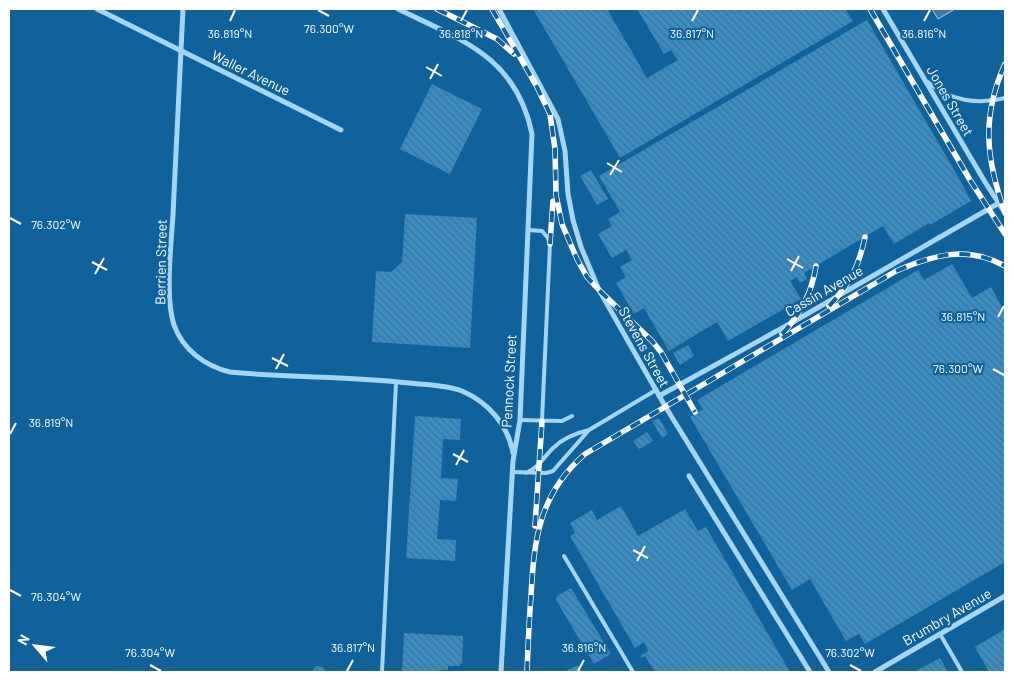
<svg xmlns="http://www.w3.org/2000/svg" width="1014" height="681" font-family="Barlow,sans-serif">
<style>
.water{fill:#3f79a1;stroke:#96d2f7}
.building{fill:url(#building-back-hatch)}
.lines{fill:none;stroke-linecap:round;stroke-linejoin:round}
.service{stroke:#a5d5f4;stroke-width:4}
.minor{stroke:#a5d5f4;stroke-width:5}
.rail-casing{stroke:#fff;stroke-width:5.5}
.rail{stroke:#11629b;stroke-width:4;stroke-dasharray:11;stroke-linecap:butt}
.ticks{fill:none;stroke:#fff;stroke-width:2}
.labels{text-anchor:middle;stroke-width:4.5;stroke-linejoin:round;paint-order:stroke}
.street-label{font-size:14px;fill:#fff;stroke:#11629b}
.ticks-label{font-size:12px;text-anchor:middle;fill:#fff;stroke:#11629b;stroke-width:4.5;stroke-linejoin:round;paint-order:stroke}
</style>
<defs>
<pattern id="building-back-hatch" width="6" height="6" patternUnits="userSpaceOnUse" patternTransform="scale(1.25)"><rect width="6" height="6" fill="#3a8cc2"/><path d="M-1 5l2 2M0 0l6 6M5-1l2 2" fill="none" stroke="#417293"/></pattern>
</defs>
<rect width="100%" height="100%" fill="#11629b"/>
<path class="water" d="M932 9H955L938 19Z"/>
<path class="building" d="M533 9H607L647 78 678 60 671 50 664 54 637 9H845L853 21 620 158Z
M867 20 960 180 971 201 930 225 929 223 894 244 883 226 804 273 807 279 800 283 797 277 790 281 801 299 728 341 717 322 669 351 644 308 634 314 616 283 626 277 620 267 632 260 626 250 612 258 598 234 612 226 608 219 620 212 599 176Z
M432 84 482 109 450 174 400 149Z
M591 170 608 199 597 205 580 176Z
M405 214 477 218 470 348 372 342 376 271 391 272 402 262Z
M952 264 972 298 991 287 1002 307 1005 305V562L865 644 859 634 846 641 810 579 792 590 690 417 703 409 697 400 918 270 924 280Z
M688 345 694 356 680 365 673 353Z
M415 416 461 419 460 440 443 439 441 478 458 479 456 501 440 500 437 539 456 540 455 561 406 558Z
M659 418 668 434 662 438 652 421Z
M647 432 653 441 639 449 633 441Z
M621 506 638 536 685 509 698 531 706 527 790 672H655L645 656 641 658 640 656 648 651 644 642 635 648 570 536 575 533 570 523 592 510 597 520Z
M571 588 611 654 594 664 556 600 557 596Z
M1005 629V672H989L975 647Z
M404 633 463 636 462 664H460L459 666H448V670H439V672H402Z
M940 658 948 672H914Z
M578 665 582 672H564Z
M316 666 323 667 326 672H312Z"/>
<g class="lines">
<path class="service" d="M928 82C950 101 978 105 1005 98
M528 230 542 231 548 238 550 244 542 421
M520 420 562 421 572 416
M589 430 656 390
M513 472 546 473 553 471 589 430C576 433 562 439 553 448 544 457 538 468 526 473
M564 556 633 672
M940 634 962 672
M382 672 396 382"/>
<path class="minor" d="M97 9 341 130
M183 9C180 77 176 146 173 215 171 245 165 298 174 325 183 350 205 366 230 372 290 378 350 376 409 383 426 385 446 385 462 391 488 402 508 425 513 453
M398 9C461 40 516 56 532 134L520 420 513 461 501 672
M499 9 558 119 565 151 568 194 573 220 581 247 599 290 665 406 829 672
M883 9 985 182 1005 213
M659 396 793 322 999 203
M689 476 810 672
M875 672 1005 596"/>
<defs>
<path id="rail" d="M437 9 497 39 514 54
M492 9 536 85 550 114 555 149 556 195 562 224 577 259 587 277 599 290 652 341 661 352 695 412
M870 9 970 180 1005 234
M1005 64C981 117 986 159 1005 213
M550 244 553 201
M829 306C850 284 859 266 865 237
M782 334C801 314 812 292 816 266
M535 526 542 421
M527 672C528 647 529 621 531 596 534 539 539 494 585 454L896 271C934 255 966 245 1005 266"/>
</defs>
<use href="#rail" class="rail-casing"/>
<use href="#rail" class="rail"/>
</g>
<path class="ticks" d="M318 10 329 16M230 21 235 10M461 21 467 10M692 21 698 10M924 21 930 10M426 67 442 76M430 79 438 64M607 163 622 172M610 175 619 160M10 218 21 224M787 259 803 268M92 262 107 270M791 271 799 256M95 274 104 258M998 317 1004 306M272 358 288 366M276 369 284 354M993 369 1004 375M10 434 16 423M453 454 468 462M456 465 464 450M633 550 648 558M637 561 645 546M10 590 21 596M150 665 161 671M850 665 861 671M347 671 353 660M578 671 584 660"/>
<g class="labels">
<g class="street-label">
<text transform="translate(251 73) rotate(26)" y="5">Waller Avenue</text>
<text transform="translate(950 101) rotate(60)" y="5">Jones Street</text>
<text transform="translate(161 262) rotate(-89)" y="5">Berrien Street</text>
<text transform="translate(824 291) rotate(-30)" y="5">Cassin Avenue</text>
<text transform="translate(644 347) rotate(61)" y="5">Stevens Street</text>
<text transform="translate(509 381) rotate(-87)" y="5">Pennock Street</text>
<text transform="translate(947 617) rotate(-30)" y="5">Brumbry Avenue</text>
</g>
</g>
<g class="ticks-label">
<text x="329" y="33">76.300°W</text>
<text x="230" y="38">36.819°N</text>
<text x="461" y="38">36.818°N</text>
<text x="692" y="38">36.817°N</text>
<text x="924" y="38">36.816°N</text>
<text x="56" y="229">76.302°W</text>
<text x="963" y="321">36.815°N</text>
<text x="958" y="373">76.300°W</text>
<text x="51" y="427">36.819°N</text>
<text x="56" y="601">76.304°W</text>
<text x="353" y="652">36.817°N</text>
<text x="584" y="652">36.816°N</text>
<text x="150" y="657">76.304°W</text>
<text x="850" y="657">76.302°W</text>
</g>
<rect width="1014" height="681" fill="none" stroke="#ffffff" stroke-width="20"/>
<g transform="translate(35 646) rotate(298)" stroke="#11629b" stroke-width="4" paint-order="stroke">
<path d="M0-4L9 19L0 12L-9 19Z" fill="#ffffff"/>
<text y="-8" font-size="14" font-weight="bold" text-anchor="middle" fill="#ffffff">N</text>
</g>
</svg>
